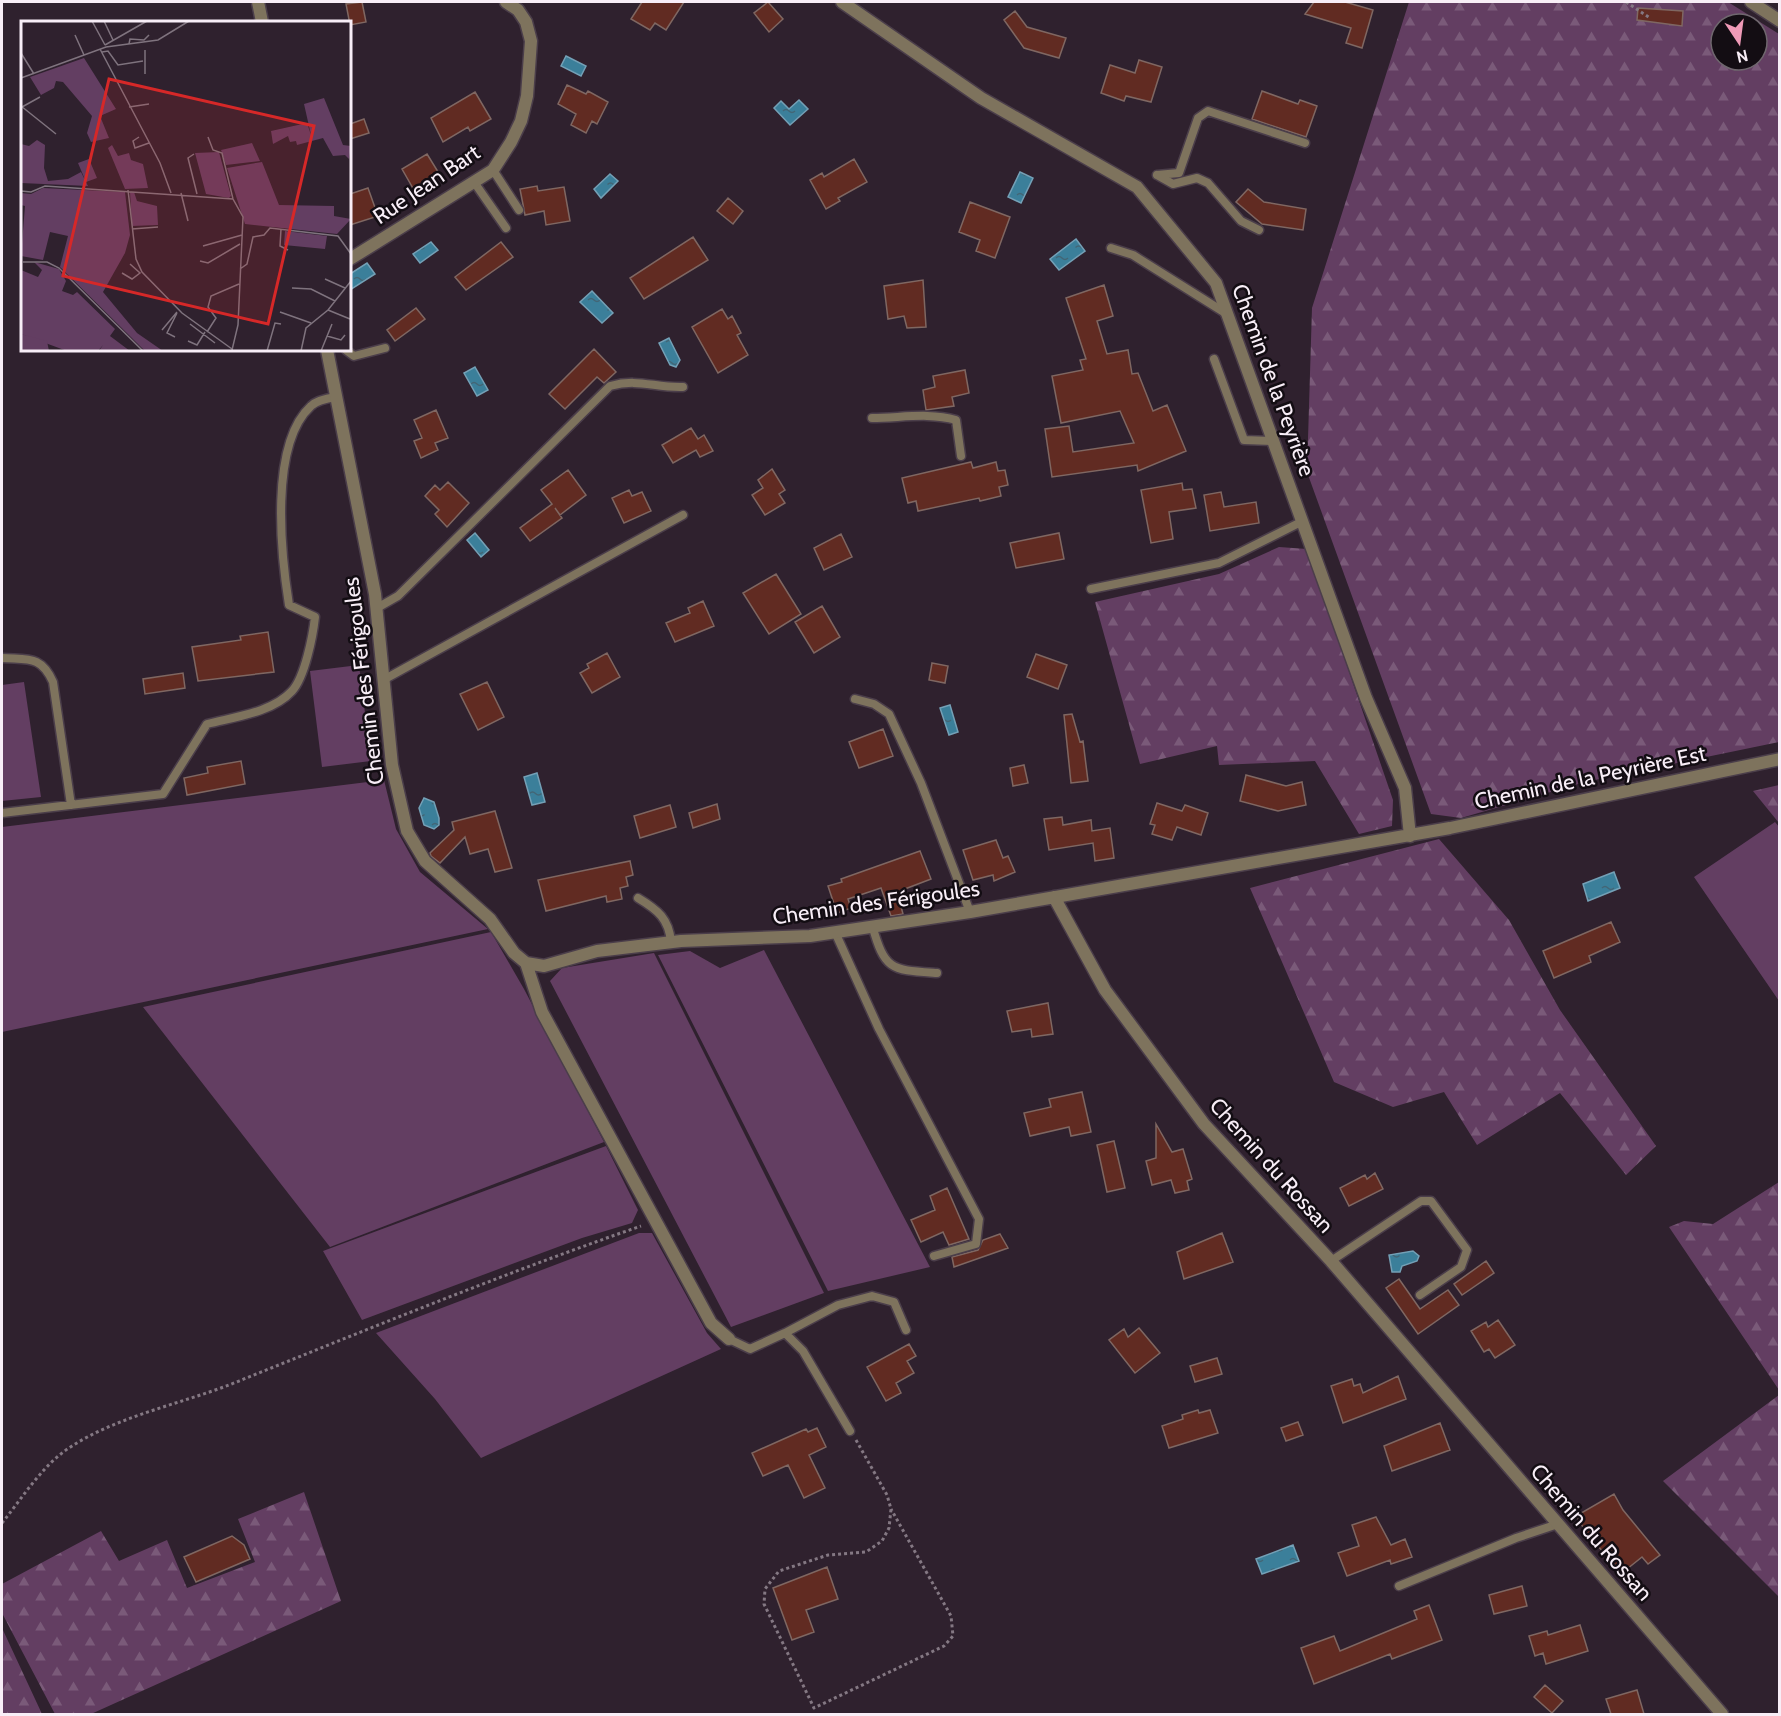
<svg xmlns="http://www.w3.org/2000/svg" width="1781" height="1716" font-family="Cabin,sans-serif">
<style>
.grass{fill:#633e62}
.forest{fill:url(#forest-firs);fill-rule:evenodd}
.water{fill:url(#water-ripples);stroke:#74a0b6;stroke-width:1.5}
.building{fill:#612b22;stroke:#7f6762;stroke-width:1.5}
.lines{fill:none;stroke-linecap:round;stroke-linejoin:round}
.service-casing{stroke:#4b3e4a;stroke-width:11}
.minor-casing{stroke:#4b3e4a;stroke-width:15}
.path{stroke:#847883;stroke-width:3;stroke-dasharray:3 3;stroke-linecap:butt}
.service{stroke:#7e735d;stroke-width:8}
.minor{stroke:#7e735d;stroke-width:12}
.labels{text-anchor:middle;stroke-width:5;stroke-linejoin:round;paint-order:stroke}
.street-label{font-size:22px;fill:#f8eef7;stroke:#130d13}
.inset-road{fill:none;stroke:#7f737e;stroke-width:1.5}
.view{fill:#d62828;fill-opacity:0.15;stroke:#d62828;stroke-width:3}
.inset-edge{fill:none;stroke:#f8eef7;stroke-width:3}
</style>
<defs>
<pattern id="forest-firs" width="22" height="20" patternUnits="userSpaceOnUse" patternTransform="scale(1.5)"><rect width="22" height="20" fill="#633e62"/><path d="M5 1l3.5 6h-7zM16 11l3.5 6h-7z" fill="#7a5a79"/></pattern>
<pattern id="water-ripples" width="26" height="14" patternUnits="userSpaceOnUse" patternTransform="scale(1.5)"><rect width="26" height="14" fill="#3b7f9a"/><path d="M2 4q2-2 4 0t4 0M15 11q2-2 4 0t4 0" fill="none" stroke="#426676"/></pattern>
</defs>
<rect width="100%" height="100%" fill="#2f212e"/>
<path class="grass" d="M359 665 371 761 322 767 310 671Z
M24 682 41 797 2 801V685Z
M384 780 396 829 420 872 488 929 2 1032V827Z
M1775 822 1780 828 1779 1001 1694 877Z
M491 932 524 989 604 1142 330 1247 143 1007Z
M764 950 930 1267 828 1291 658 955 690 951 720 968Z
M654 953 824 1293 731 1327 550 981 562 968Z
M606 1146 638 1210 632 1223 582 1238 362 1320 323 1251Z
M639 1233H652L707 1333 721 1349 481 1458 435 1399 376 1333Z"/>
<path class="forest" d="M1409 2H1728L1779 34V742L1585 782 1461 818 1431 814 1307 472 1312 308ZM1721 24H1757V60H1721Z
M1279 547 1307 549 1393 800 1392 826 1359 834 1315 761 1219 765 1217 746 1140 764 1095 602 1219 574Z
M1779 785H1780L1779 823 1753 791Z
M1439 839 1509 920 1560 1010 1656 1146 1626 1175 1560 1093 1477 1145 1444 1092 1393 1107 1334 1082 1250 888Z
M1779 1182V1390L1669 1227 1684 1221 1713 1224Z
M1779 1395V1597L1663 1481Z
M304 1492 341 1601 91 1714H55L2 1613V1584L101 1531 119 1561 167 1540 187 1588 255 1562 238 1519Z
M2 1628 42 1714H2Z"/>
<path class="water" d="M566 56 586 66 581 76 561 66Z
M799 100 808 109 790 125 774 108 781 101 789 109Z
M1020 172 1033 178 1021 203 1008 197Z
M610 174 618 181 601 198 594 189Z
M1076 239 1085 251 1059 270 1050 259Z
M431 242 438 250 420 263 413 254Z
M367 263 375 274 350 290V274Z
M592 291 613 313 602 323 580 302Z
M669 338 680 360 676 367 670 365 659 343Z
M475 367 488 390 477 396 464 373Z
M475 533 489 550 481 557 467 540Z
M950 705 958 732 949 735 940 708Z
M537 773 545 802 532 805 524 777Z
M424 798 434 802 439 818V825L434 829 424 825 419 808Z
M1614 872 1620 888 1588 901 1583 884Z
M1413 1251 1419 1256 1417 1261 1402 1266 1400 1272H1392L1389 1255Z
M1293 1545 1299 1561 1262 1574 1256 1559Z"/>
<path class="building" d="M362 2 366 22 350 25 346 4Z
M642 2H684L666 30 655 23 650 30 631 19Z
M768 2 783 19 769 32 754 13Z
M1314 2H1345L1373 10 1362 48 1346 43 1351 28 1305 14Z
M1638 8 1683 11 1682 26 1637 20Z
M1015 11 1027 27 1066 38 1059 58 1024 48 1004 20Z
M1139 60 1162 67 1151 102 1126 96 1124 101 1101 93 1110 65 1135 73Z
M567 85 586 94 588 91 608 102 597 124 592 121 586 133 571 125 576 114 558 104Z
M1262 91 1298 104 1300 100 1317 106 1306 137 1252 119Z
M475 92 491 119 470 131 468 127 443 142 431 118Z
M364 119 369 133 350 139V124Z
M427 154 440 175 414 190 402 169Z
M854 159 867 182 838 198 840 201 826 209 810 180 822 173 824 177Z
M537 186 538 191 564 187 570 221 546 225 544 211 525 215 520 189Z
M368 188 378 216 350 225V194Z
M1248 189 1264 202 1306 209 1303 230 1262 224 1236 202Z
M728 198 743 211 733 224 717 211Z
M970 202 1010 217 995 258 976 251 980 240 959 232Z
M693 237 708 260 644 299 630 278Z
M501 242 513 257 466 290 455 277Z
M923 280 926 327 907 328 904 316 888 319 884 286Z
M1104 285 1113 316 1097 321 1107 354 1128 350 1132 374 1138 373 1153 411 1167 405 1186 451 1138 471 1137 465 1052 477 1045 429 1069 426 1073 452 1134 443 1120 411 1061 423 1052 376 1083 370 1080 360 1086 359 1066 298Z
M416 308 425 319 395 341 387 330Z
M722 309 728 319 732 316 741 333 737 335 748 355 718 373 692 327Z
M594 349 616 372 604 383 597 377 565 409 549 394Z
M965 370 969 393 952 397 954 406 926 410 923 390 935 387 933 376Z
M436 410 448 438 435 443 438 450 421 458 414 441 422 438 414 420Z
M691 428 698 439 704 435 713 451 700 457 696 450 673 463 662 445Z
M971 462 973 468 996 462 998 471 1005 470 1008 485 999 487 1001 496 980 501 979 498 918 511 916 501 908 503 902 478Z
M772 469 785 490 779 494 785 503 765 515 752 495 763 488 758 480Z
M568 470 586 495 560 515 555 508 562 518 530 541 520 528 552 504 541 490Z
M448 482 469 503 447 527 435 514 439 510 425 496 435 485 440 490Z
M1182 483 1183 490 1192 489 1196 508 1169 512 1173 539 1151 543 1141 490Z
M629 490 632 496 642 492 651 511 624 523 612 498Z
M1221 492 1224 507 1256 502 1259 523 1210 531 1204 495Z
M1059 533 1064 559 1016 568 1010 543Z
M841 534 852 557 824 570 814 548Z
M776 574 801 614 769 634 743 593Z
M703 601 714 626 675 642 666 623 690 613 688 608Z
M822 606 840 637 814 653 795 622Z
M268 632 274 672 198 681 192 647 241 640 240 636Z
M607 653 620 677 592 693 580 673 589 668 587 664Z
M1036 654 1067 665 1058 689 1027 677Z
M932 663 948 666 945 683 929 680Z
M183 673 185 688 145 694 143 679Z
M487 682 504 717 478 730 460 694Z
M1072 714 1080 742 1083 741 1088 781 1071 783 1064 715Z
M883 729 893 756 859 768 849 742Z
M241 761 245 784 187 795 184 778 208 773 207 767Z
M1024 765 1028 783 1013 786 1010 768Z
M1246 775 1286 786 1302 782 1306 805 1278 811 1240 801Z
M1157 803 1182 811 1185 805 1208 813 1201 835 1177 827 1172 840 1152 834 1155 825 1150 824Z
M717 804 720 819 693 828 689 813Z
M670 805 676 827 640 838 634 816Z
M495 811 512 868 495 872 488 849 470 854 465 837 440 863 431 856 430 853 454 830 452 822Z
M1062 817 1063 825 1091 820 1092 831 1110 828 1114 858 1095 861 1093 843 1049 850 1044 819Z
M996 840 1003 858 1008 856 1015 872 994 881 993 875 973 880 963 850Z
M920 851 931 879 897 892 903 914 891 916 881 888 848 899 851 908 837 913 828 886 842 882 841 879Z
M630 861 633 875 626 877 628 886 620 888 622 899 607 902 606 896 546 911 538 880Z
M1611 922 1620 942 1589 956 1591 962 1554 978 1543 951Z
M1048 1003 1053 1034 1032 1037 1031 1029 1012 1032 1007 1011Z
M1082 1092 1091 1132 1071 1136 1069 1127 1030 1136 1024 1113 1051 1107 1049 1099Z
M1156 1124 1172 1152 1183 1149 1192 1179 1187 1181 1189 1190 1175 1193 1171 1180 1152 1185 1146 1161 1156 1158Z
M1114 1141 1125 1188 1107 1192 1097 1145Z
M1375 1173 1383 1189 1349 1206 1340 1188 1365 1175 1367 1179Z
M947 1188 969 1239 949 1245 943 1232 921 1242 911 1220 935 1210 930 1196Z
M1222 1233 1233 1262 1184 1279 1177 1252Z
M1000 1234 1008 1248 954 1267 952 1257 978 1250 983 1240Z
M1486 1261 1494 1273 1462 1295 1454 1284Z
M1399 1279 1420 1309 1448 1290 1459 1305 1418 1334 1386 1288Z
M1498 1320 1515 1345 1495 1358 1489 1349 1484 1352 1471 1331 1486 1322 1488 1327Z
M1139 1328 1160 1353 1135 1373 1109 1340 1124 1329 1128 1337Z
M909 1344 916 1356 907 1361 914 1373 896 1383 901 1393 886 1401 867 1367Z
M1217 1358 1222 1374 1195 1382 1190 1366Z
M1398 1376 1406 1399 1343 1423 1331 1386 1352 1379 1354 1386 1360 1384 1363 1393Z
M1198 1410 1199 1413 1210 1410 1218 1433 1169 1448 1162 1426 1183 1419 1182 1415Z
M1298 1422 1303 1435 1286 1441 1281 1428Z
M1440 1423 1450 1450 1392 1471 1384 1446Z
M817 1428 826 1447 809 1455 825 1488 804 1498 788 1465 763 1476 752 1453 806 1429 808 1432Z
M1614 1494 1623 1510 1660 1555 1648 1564 1642 1557 1622 1573 1588 1535 1576 1516Z
M1376 1517 1391 1545 1405 1539 1412 1557 1391 1564 1390 1560 1347 1576 1338 1553 1359 1546 1352 1525Z
M232 1536 244 1545 250 1559 196 1582 184 1557Z
M827 1567 838 1599 806 1610 814 1632 792 1640 773 1588Z
M1522 1586 1527 1606 1494 1614 1489 1595Z
M1429 1605 1442 1640 1392 1659 1390 1654 1314 1684 1301 1648 1334 1636 1340 1651 1417 1619 1414 1611Z
M1580 1625 1588 1651 1546 1664 1543 1653 1535 1656 1529 1636 1547 1631 1548 1635Z
M1545 1685 1563 1701 1552 1713 1534 1697Z
M1637 1690 1644 1714H1611L1606 1699Z"/>
<g class="lines">
<defs>
<path id="service" d="M493 170 519 210
M1157 175 1179 173 1198 118 1208 111 1305 143
M1157 175 1173 184 1197 178 1208 183 1241 221 1259 230
M474 182 506 228
M1111 248 1133 255 1227 314
M346 350 354 356 385 348
M1214 359 1244 440 1273 441
M872 418C900 418 929 412 956 420L961 456
M1091 589 1219 563 1303 521
M377 608 398 596 610 386C639 378 654 388 683 387
M2 658C28 660 41 655 53 682L71 805
M385 679 683 515
M855 699 874 704 889 714 921 783 970 912
M2 813 163 794 207 724C233 717 272 713 292 691 305 677 313 635 315 617L289 605C281 555 269 444 311 406 316 401 329 398 336 397
M638 898C658 910 669 919 671 942
M872 925C885 971 891 970 937 973
M835 932 879 1029 979 1219 976 1244 934 1256
M1331 1261 1421 1201H1431L1467 1250 1461 1267 1420 1295
M785 1333 838 1305 872 1296 894 1302 906 1330
M729 1339 750 1349 785 1333 803 1351 850 1431
M1399 1586 1516 1538 1558 1524"/>
<path id="minor" d="M258 2 262 22
M842 2 981 98 1137 187 1216 283 1366 698 1405 788 1410 836
M1751 2 1780 21
M350 259 493 170 511 142 521 121 527 96 531 41 526 22 518 10 506 2
M327 350 375 594 392 765 407 831 425 861 490 919 514 953 526 963 544 966 597 951 681 941 810 936 970 912 1450 828 1780 759
M1054 897 1105 990 1204 1124 1331 1261 1722 1714
M526 963 542 1012 711 1323 729 1339"/>
</defs>
<use href="#service" class="service-casing"/>
<use href="#minor" class="minor-casing"/>
<path class="path" d="M1626 2 1650 18
M856 1440 887 1495 891 1509 889 1528 882 1541 866 1552 828 1555 779 1571 765 1589 764 1604 814 1708 944 1646 953 1636 951 1616 891 1509
M2 1523C23 1497 43 1464 72 1446 117 1417 179 1404 229 1385 366 1330 502 1274 641 1226"/>
<use href="#service" class="service"/>
<use href="#minor" class="minor"/>
</g>
<g class="labels">
<g class="street-label">
<text transform="translate(426 184) rotate(-34)" y="8">Rue Jean Bart</text>
<text transform="translate(1274 380) rotate(70)" y="8">Chemin de la Peyrière</text>
<text transform="translate(363 681) rotate(-97)" y="8">Chemin des Férigoules</text>
<text transform="translate(1590 777) rotate(-12)" y="8">Chemin de la Peyrière Est</text>
<text transform="translate(876 902) rotate(-8)" y="8">Chemin des Férigoules</text>
<text transform="translate(1272 1165) rotate(48)" y="8">Chemin du Rossan</text>
<text transform="translate(1592 1532) rotate(49)" y="8">Chemin du Rossan</text>
</g>
</g>
<g transform="translate(21 21)">
<rect width="330" height="330" fill="#2f212e"/>
<path d="M231 122 239 140 205 144 200 129ZM198 131 210 175 208 177 185 173 174 132ZM68 138 76 157 65 161 57 142ZM241 141 258 184 313 185V195L330 198 316 213 224 203 206 147ZM264 210 306 215 304 228 263 224ZM13 241 38 248 45 260 41 270 52 274 56 271 94 308 89 315 109 330H78L82 324 77 330H46L0 313V249L17 256 21 249Z" fill="#633e62"/>
<path d="M63 37 95 88 79 95 88 117 70 121 66 112 71 95 42 61 35 60 33 67 20 74 9 56ZM303 77 322 124 330 125 328 138 324 134 312 135 302 117 276 124 275 120 269 121 267 115 252 123 250 110 286 102 290 114 283 83ZM16 119 24 124 23 147 27 160 47 158 60 151 67 165 0 162V123L8 125ZM91 124 97 135 108 132 110 139 122 143 127 167 104 168 87 127ZM22 167 104 171 109 214 104 232 82 271 116 312 142 330H124L39 246 47 215 29 211 22 239 0 235 4 185 0 184V172L10 173ZM109 171H113L116 180 136 185 137 204 111 205ZM0 313 26 320 28 330H0Z" fill="#633e62"/>
<path class="inset-road" d="M71 0 84 24M83 0 92 19M54 14 63 34M108 23 109 18 123 19 128 14M84 24 126 0M79 28 139 142 150 172M124 29V53M81 31 87 30 97 44 122 40M0 32 13 53M0 57 85 26 137 19 168 0M0 85 35 113M1 86 19 76M108 86 128 83M118 116 112 120 114 127 128 122M187 116 192 129 201 132 212 178 222 196 217 304 211 329M173 133 167 137 176 173M107 169 115 238 121 251 161 292 211 328M0 170 10 171 24 165 212 178M160 172 167 200M111 208 137 206M260 208 259 225 267 229M182 225 221 214M179 240 187 242 219 223M2 241H26L38 247 122 330M219 248 226 243 232 216 243 214 249 207 317 215 330 233M101 252 111 258 119 252 109 243M304 258 324 267M271 267 290 268 314 280M307 289 329 298M259 291 290 302M169 303 194 322M141 309 156 291M186 311 195 297 187 286 190 275 218 263M306 315 320 319 324 314M154 316 146 312 156 292M167 320 176 324 184 311M246 330 254 302 260 303M280 330 285 307 307 289 330 260M300 330 311 303"/>
<path class="view" d="M88 58 293 105 247 303 42 255Z"/>
<rect width="330" height="330" class="inset-edge"/>
</g>
<rect width="1781" height="1716" fill="none" stroke="#f8eef7" stroke-width="6"/>
<g transform="translate(1739 42) rotate(167)"><circle r="28" fill="#130d13" stroke="#6f676e" stroke-width="1.5"/>
<path d="M0-4.5L10 22L0 15L-10 22Z" fill="#ef9ab7"/>
<text y="-9" font-size="16" font-weight="bold" text-anchor="middle" fill="#f8eef7">N</text>
</g>
</svg>
